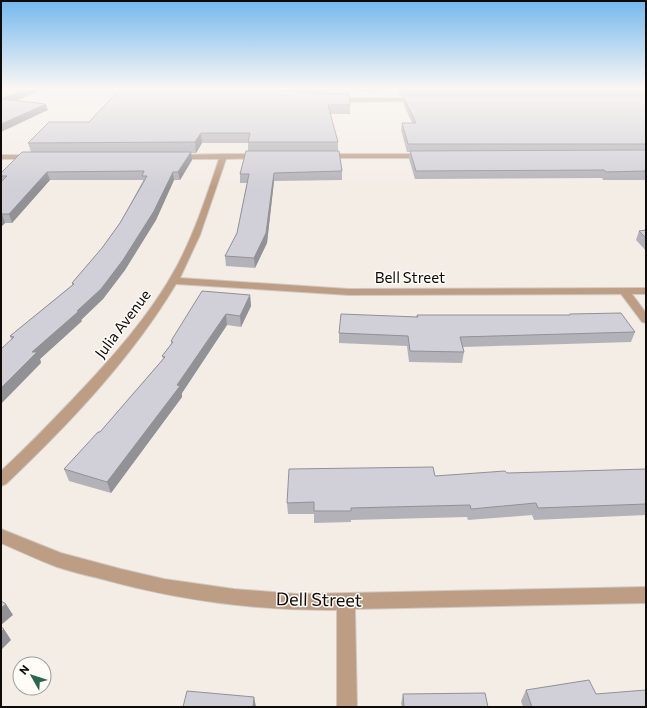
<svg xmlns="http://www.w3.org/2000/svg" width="647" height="708" font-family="Commissioner,sans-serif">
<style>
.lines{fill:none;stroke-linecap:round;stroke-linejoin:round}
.street-casing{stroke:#cfc9c3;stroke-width:2}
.street{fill:#be9d85;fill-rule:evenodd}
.wall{fill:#b4b2b9}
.shaded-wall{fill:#929196}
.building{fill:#d1cfd7;stroke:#929196}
.labels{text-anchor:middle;stroke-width:3;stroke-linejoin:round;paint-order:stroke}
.street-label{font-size:15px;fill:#0e0b09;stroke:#fffbf7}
.near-street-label{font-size:18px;fill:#0e0b09;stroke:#fffbf7}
</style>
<rect width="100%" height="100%" fill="#f4ede6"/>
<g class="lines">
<defs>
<path id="street" d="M330 89H338L315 101 310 100Z
M419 98 421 99V101L333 102 330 100 333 98Z
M223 154H261L265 156 261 158 226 159 200 235 180 278 349 289 646 288V294H632L646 313V323L642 322 621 294 349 295 176 284C131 359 69 424 6 484L1 486V471C26 448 49 424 72 400 111 359 150 316 177 266 195 232 207 195 219 159H175L171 157 175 155Z
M320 154H425L429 156 425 158H323L319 156Z
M1 155H33L37 157 33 159H1Z
M1 529 61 553 121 569 164 579 234 589 297 594 646 587V603L355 609 357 707H337V610C256 611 176 600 98 578 84 575 70 571 57 567 38 560 20 551 1 543Z"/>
</defs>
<use href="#street" class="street-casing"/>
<use href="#street" class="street"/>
</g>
<path class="wall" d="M120 89H326L317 94H328V89H381L374 93 348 90V94L350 105V114H330L338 142V151L342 171V180L274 181 267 243 255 268 226 266 225 256 237 233 247 183H240V174L248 151V143H202L196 153H191L192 160 180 180H174L156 220 125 270 103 299 81 320 82 321 40 359 41 363 11 339 10 336 72 285V283L102 248 120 223 143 181V180H50L12 223H5L1 227V173L31 152 28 143 89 122Z
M396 89H646V180H603L602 178 415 179 409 159 410 152H407L401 130 402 123H412L403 103V96H497H400Z
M646 230V251L636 240 639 231Z
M250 295 251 306 241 327 227 325 182 393V397L111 493 69 481 64 469 100 432 163 359 162 356 171 344V341Z
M570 314 635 332 631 342 463 347 464 352 462 363 409 362 407 346 339 343V333L416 317 417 315H569Z
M646 469V515L534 520 532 515 468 520 467 517 351 520V522L314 523V514H288L287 503 435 476Z
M526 690 596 694 646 707H523L521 701Z
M403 694 488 707H402L401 704Z"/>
<path class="shaded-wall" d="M27 89H45L3 106 1 99Z
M313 89H326L313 96Z
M374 89H381L374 93Z
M46 104 48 110 1 132V124Z
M201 133 202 143 196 153 195 142Z
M191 152 192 160 180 180 178 172Z
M47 172 50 180 12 223 9 214Z
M173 172 174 180 156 220 125 270 103 299 81 320 82 321 40 359 41 363 1 404V388L32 352 77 311Z
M274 173V181L267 243 255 268 254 258Z
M2 214 5 223 1 227V215Z
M250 295 251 306 241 327 240 316Z
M226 314 227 325 182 393V397L111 493 107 482 177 385Z
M6 604 13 615 1 625V608Z
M4 629 11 640 1 650V632Z
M254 697 256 707H253Z"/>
<path class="building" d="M1 89H27L1 99Z
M120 89H274L313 94H349L350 105H328L338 142H248L250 133H201L195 142 28 143 49 122H89Z
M400 89H646L400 90Z
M403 96H646V144H408L402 123H416Z
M1 99 46 104 1 124Z
M646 150V171L606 172 604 170 416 171 410 151Z
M246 151H339L342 171 274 173 266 233 254 258 225 256 237 233 249 174H240Z
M22 152H191L178 172H173L154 211 123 260 101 289 77 311H79L32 352H37L1 388V349L14 337 10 336 74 284 72 283 102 248 120 223 147 176H142L144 171 47 172 9 214H2L1 215V182L7 176H1V173Z
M646 230V238L639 231Z
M202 291 250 295 240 316 226 314 177 385 180 386 107 482 64 469 98 432H100L165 357 162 356 173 342 171 341Z
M621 313 635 332 460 337 464 352 410 351 408 336 339 333 341 314 418 317 417 315H570V314Z
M433 467 435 476 505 471 507 473 646 469V504L538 508 536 503 471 509 470 505 351 508V511H314V502L287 503 289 469Z
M1 601 6 604 1 608Z
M1 627 4 629 1 632Z
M589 680 596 694 646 690V707H532L526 690Z
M187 691 254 697 253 707H183Z
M485 693 488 707H404L403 694Z"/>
<linearGradient id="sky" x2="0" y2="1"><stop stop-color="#74b8ee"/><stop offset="0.47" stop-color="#faf7f4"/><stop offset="1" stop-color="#faf7f4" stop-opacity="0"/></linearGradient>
<rect width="647" height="188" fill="url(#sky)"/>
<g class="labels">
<g class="street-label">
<text x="410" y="283">Bell Street</text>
<text transform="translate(123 324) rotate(-53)" y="5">Julia Avenue</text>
</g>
<g class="near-street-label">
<text transform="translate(319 600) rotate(1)" y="6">Dell Street</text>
</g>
</g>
<rect width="647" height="708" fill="none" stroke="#0e0b09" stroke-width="4"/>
<g transform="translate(32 676) rotate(309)"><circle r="19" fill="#fffbf7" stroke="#9f9b98"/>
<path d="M0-3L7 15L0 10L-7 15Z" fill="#2c664f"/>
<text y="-6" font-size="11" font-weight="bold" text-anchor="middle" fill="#0e0b09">N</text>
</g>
</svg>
